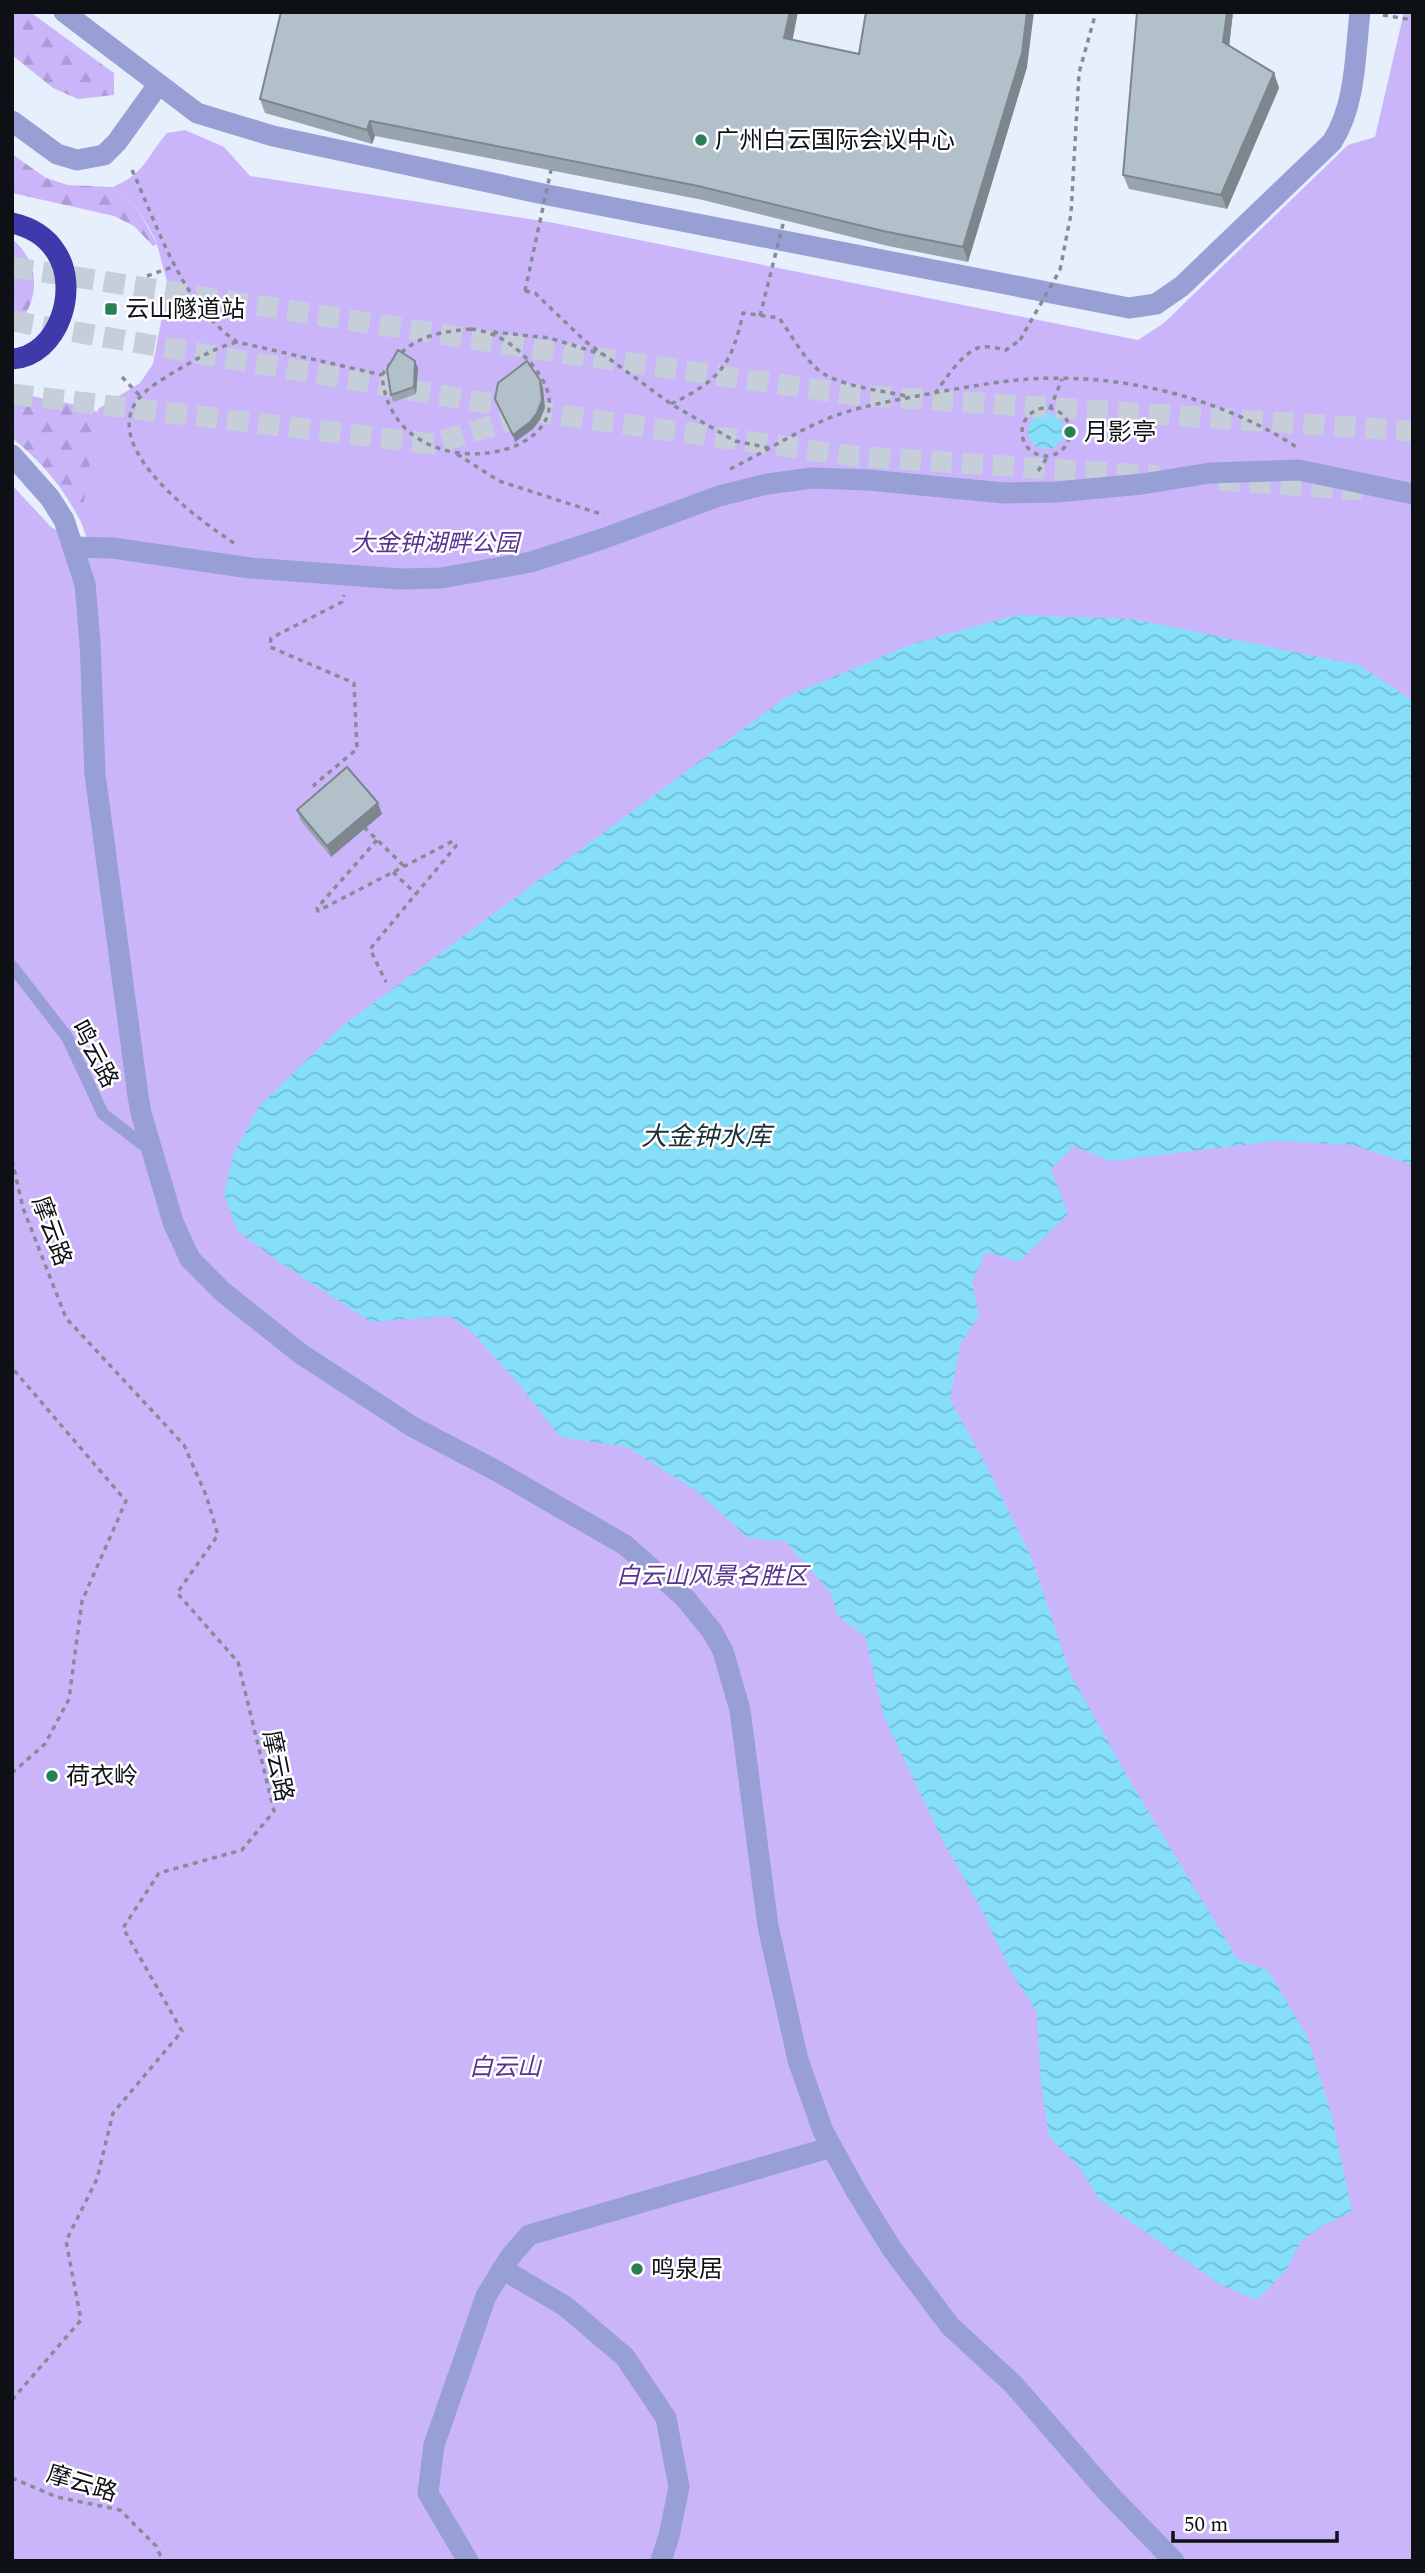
<svg xmlns="http://www.w3.org/2000/svg" width="1425" height="2573" font-family="Spectral,'Noto Sans SC',serif">
<style>
.forest{fill:url(#forest-firs)}
.green{fill:#cab5fb}
.water{fill:url(#water-waves)}
.lines{fill:none;stroke-linecap:round;stroke-linejoin:round}
.secondary-tunnel{stroke:#c6ceda;stroke-width:21;stroke-dasharray:21 10;stroke-linecap:butt}
.highway-tunnel{stroke:#c6ceda;stroke-width:21;stroke-dasharray:21 10;stroke-linecap:butt}
.path{stroke:#868c95;stroke-width:3.5;stroke-dasharray:5 5;stroke-linecap:butt}
.lane{stroke:#979fd5;stroke-width:12}
.street{stroke:#979fd5;stroke-width:21}
.highway{stroke:#3f3aac;stroke-width:21}
.path-bridge{stroke:#868c95;stroke-width:3.5;stroke-dasharray:5 5;stroke-linecap:butt}
.wall{fill:#99a5ae}
.shaded-wall{fill:#7d868d}
.building{fill:#b2c0ca;stroke:#7d868d;stroke-width:2}
.poi-dot{fill:#288156;stroke:#fff;stroke-width:2.5}
.labels{text-anchor:middle;stroke-width:5;stroke-linejoin:round;paint-order:stroke}
.poi-label{font-size:24px;fill:#0d1014;stroke:#fff;text-anchor:start}
.park-label{font-size:24px;font-style:italic;fill:#583390;stroke:#fff}
.street-label{font-size:24px;fill:#0d1014;stroke:#fff}
.water-label{font-size:26px;font-style:italic;fill:#1a3036;stroke:#fff}
</style>
<defs>
<pattern id="forest-firs" width="22" height="20" patternUnits="userSpaceOnUse" patternTransform="scale(1.75)"><rect width="22" height="20" fill="#cab5fb"/><path d="M5 1l3.5 6h-7zM16 11l3.5 6h-7z" fill="#ac9bd6"/></pattern>
<pattern id="water-waves" width="16" height="10" patternUnits="userSpaceOnUse" patternTransform="scale(1.75)"><rect width="16" height="10" fill="#85dff8"/><path d="M0 5q4-4 8 0t8 0" fill="none" stroke="#72bed4"/></pattern>
</defs>
<rect width="100%" height="100%" fill="#e7effd"/>
<path class="forest" d="M12 12H30L114 73V95L78 99 53 88 12 55Z
M12 154 46 178 68 185 113 187 138 210 157 244 153 246 134 226 114 216 12 193Z
M12 239C43 264 40 305 12 331Z
M12 392 82 406 102 414 94 524 81 522C62 486 43 463 12 438Z"/>
<path class="green" d="M1404 12H1413V2561H12V485L51 527 90 547 81 522 98 409 140 383 153 364 168 285 156 241 148 226 138 210 113 187C146 173 146 157 167 133L185 130 224 147 250 176 549 222 1138 340 1164 323 1348 145 1375 137Z"/>
<path class="water" d="M1028 431a18 18 0 1 1 36 0a18 18 0 1 1-36 0Z
M1016 615 1133 619 1359 665 1413 701V1165L1353 1145 1277 1141 1110 1161 1074 1146 1051 1169 1068 1214 1019 1262 986 1252 972 1282 979 1315 960 1345 950 1400 988 1469 1032 1559 1070 1673 1127 1776 1238 1960 1268 1970 1307 2036 1332 2116 1352 2212 1324 2225 1301 2241 1286 2270 1257 2300 1221 2285 1100 2200 1079 2167 1049 2137 1041 2082 1037 2012 1012 1973 978 1903 942 1839 884 1717 865 1636 838 1616 831 1593 785 1541 748 1538 698 1492 627 1447 560 1437 519 1384 472 1332 449 1316 371 1322 279 1262 238 1231 224 1195 233 1155 259 1106 341 1027 788 696 915 643Z"/>
<g class="lines">
<path class="secondary-tunnel" d="M12 394 433 444 531 414"/>
<path class="highway-tunnel" d="M12 267 542 350 855 395 1413 431
M12 321 539 412 852 456 1159 476
M1219 480 1362 490"/>
<path class="path" d="M1383 15 1413 20
M132 170C159 229 181 303 237 342L382 375
M1060 270 1071 214 1079 73 1096 12
M147 276 175 266
M525 291 535 293 585 341 671 404 735 441 770 448
M471 329C497 332 517 346 533 366 610 458 392 502 382 375 406 340 430 332 471 329Z
M493 332 550 338 601 354
M122 377 140 396
M935 393C946 379 960 355 978 348 986 345 997 348 1006 350L1020 340
M671 404C719 381 732 365 743 313L779 318C791 334 801 354 815 367 835 387 883 390 910 397
M1022 432a24 24 0 1 1 48 0a24 24 0 1 1-48 0Z
M1050 409 1062 379
M457 454 499 481 604 515
M730 469C763 453 795 432 829 418 862 405 898 400 933 393 961 388 989 383 1017 380 1113 371 1217 395 1298 448
M1038 471 1048 456
M234 543C200 521 120 462 130 416 134 395 158 382 174 372 195 360 214 348 237 342
M322 794 314 785 357 749 354 683 270 647 271 638 342 602 344 595
M364 827 404 866
M377 840 317 908 318 911 453 841 456 846 370 949 386 982
M393 872 416 894
M12 1160 23 1208 66 1318 184 1445 206 1495 218 1535 177 1593 238 1662 274 1811 242 1850 159 1873 123 1928 182 2031 113 2113 97 2179 66 2241 81 2320 12 2400
M12 1361 13 1369 126 1501 82 1601 69 1699 45 1744 12 1773
M12 2478 57 2497 120 2510 156 2546 163 2561"/>
<path class="lane" d="M12 966 67 1037 103 1114 150 1150"/>
<path class="street" d="M64 12 197 113 273 136 548 195 1129 308 1156 304 1182 286 1332 142C1356 105 1355 55 1360 12
M12 121 57 154 77 160 104 155 117 142 158 85
M12 455 50 498 64 520 85 584 90 642 95 774 138 1096 141 1113 173 1222 190 1259 223 1292 301 1354 413 1427 495 1470 625 1545 685 1598 712 1631 723 1651 740 1710 768 1926 798 2060 823 2131 856 2191 892 2249 950 2326 1013 2384 1107 2492 1174 2561
M73 547 113 548 250 568 401 579 441 578 531 562 605 538 719 496 767 484 813 478 868 480 1004 493 1057 492 1142 484 1210 473 1299 470 1413 494
M502 2269 565 2306 625 2357 666 2418 679 2487 669 2536 661 2561
M468 2561 428 2493 434 2445 486 2296 510 2257 529 2235 832 2147"/>
<path class="highway" d="M12 223C30 227 46 236 56 252 80 288 59 356 12 359"/>
<path class="path-bridge" d="M525 291 551 170
M760 316 784 220
M1020 340 1060 270"/>
</g>
<path class="wall" d="M1137 12H1233L1229 46 1274 73 1279 88 1227 209 1129 189 1123 175Z
M792 40 859 54 1027 67 968 262 888 246 703 200 375 136 372 144 265 113 260 99Z
M418 368 416 394 393 402 391 395Z
M297 810 382 814 331 857 301 821Z"/>
<path class="shaded-wall" d="M790 12H798L790 53 784 38Z
M1027 12H1034L1027 67 968 262 963 247Z
M1227 12H1233L1228 56 1223 42Z
M1274 73 1279 88 1227 209 1221 195Z
M370 121 375 136 372 144 367 130Z
M415 361 418 368 416 394 414 387Z
M540 380 543 388 545 408 540 420 533 429 515 442 513 435Z
M378 803 382 814 331 857 327 846Z"/>
<path class="building" d="M281 12H790L784 38 859 54 866 12H1027L1022 53 963 247 883 231 698 186 370 121 367 130 260 99Z
M1137 12H1227L1223 42 1274 73 1221 195 1123 175Z
M398 350 415 361 414 387 391 395 387 369Z
M527 361 540 380 542 400 537 413 530 422 513 435 495 399 498 383Z
M347 767 378 803 327 846 297 810Z"/>
<g class="poi-dot">
<circle cx="701" cy="140" r="7"/>
<rect x="104" y="302" width="14" height="14" rx="3.5"/>
<circle cx="1070" cy="432" r="7"/>
<circle cx="52" cy="1776" r="7"/>
<circle cx="637" cy="2269" r="7"/>
</g>
<g class="labels">
<g class="poi-label">
<text x="715" y="148">广州白云国际会议中心</text>
<text x="125" y="317">云山隧道站</text>
<text x="1084" y="440">月影亭</text>
<text x="66" y="1784">荷衣岭</text>
<text x="651" y="2277">鸣泉居</text>
</g>
<g class="park-label">
<text x="435" y="551">大金钟湖畔公园</text>
<text x="712" y="1584">白云山风景名胜区</text>
<text x="505" y="2075">白云山</text>
</g>
<g class="street-label">
<text transform="translate(95 1054) rotate(62)" y="8">鸣云路</text>
<text transform="translate(52 1231) rotate(70)" y="8">摩云路</text>
<text transform="translate(278 1766) rotate(79)" y="8">摩云路</text>
<text transform="translate(82 2483) rotate(17)" y="8">摩云路</text>
</g>
<g class="water-label">
<text x="706" y="1145">大金钟水库</text>
</g>
</g>
<rect width="1425" height="2573" fill="none" stroke="#0d1014" stroke-width="28"/>
<path d="M1173 2531v10h164v-10" fill="none" stroke="#0d1014" stroke-width="3.5"/>
<text x="1184" y="2531" font-size="21" fill="#0d1014" stroke="#ffffff" stroke-width="5" paint-order="stroke">50 m</text>
</svg>
